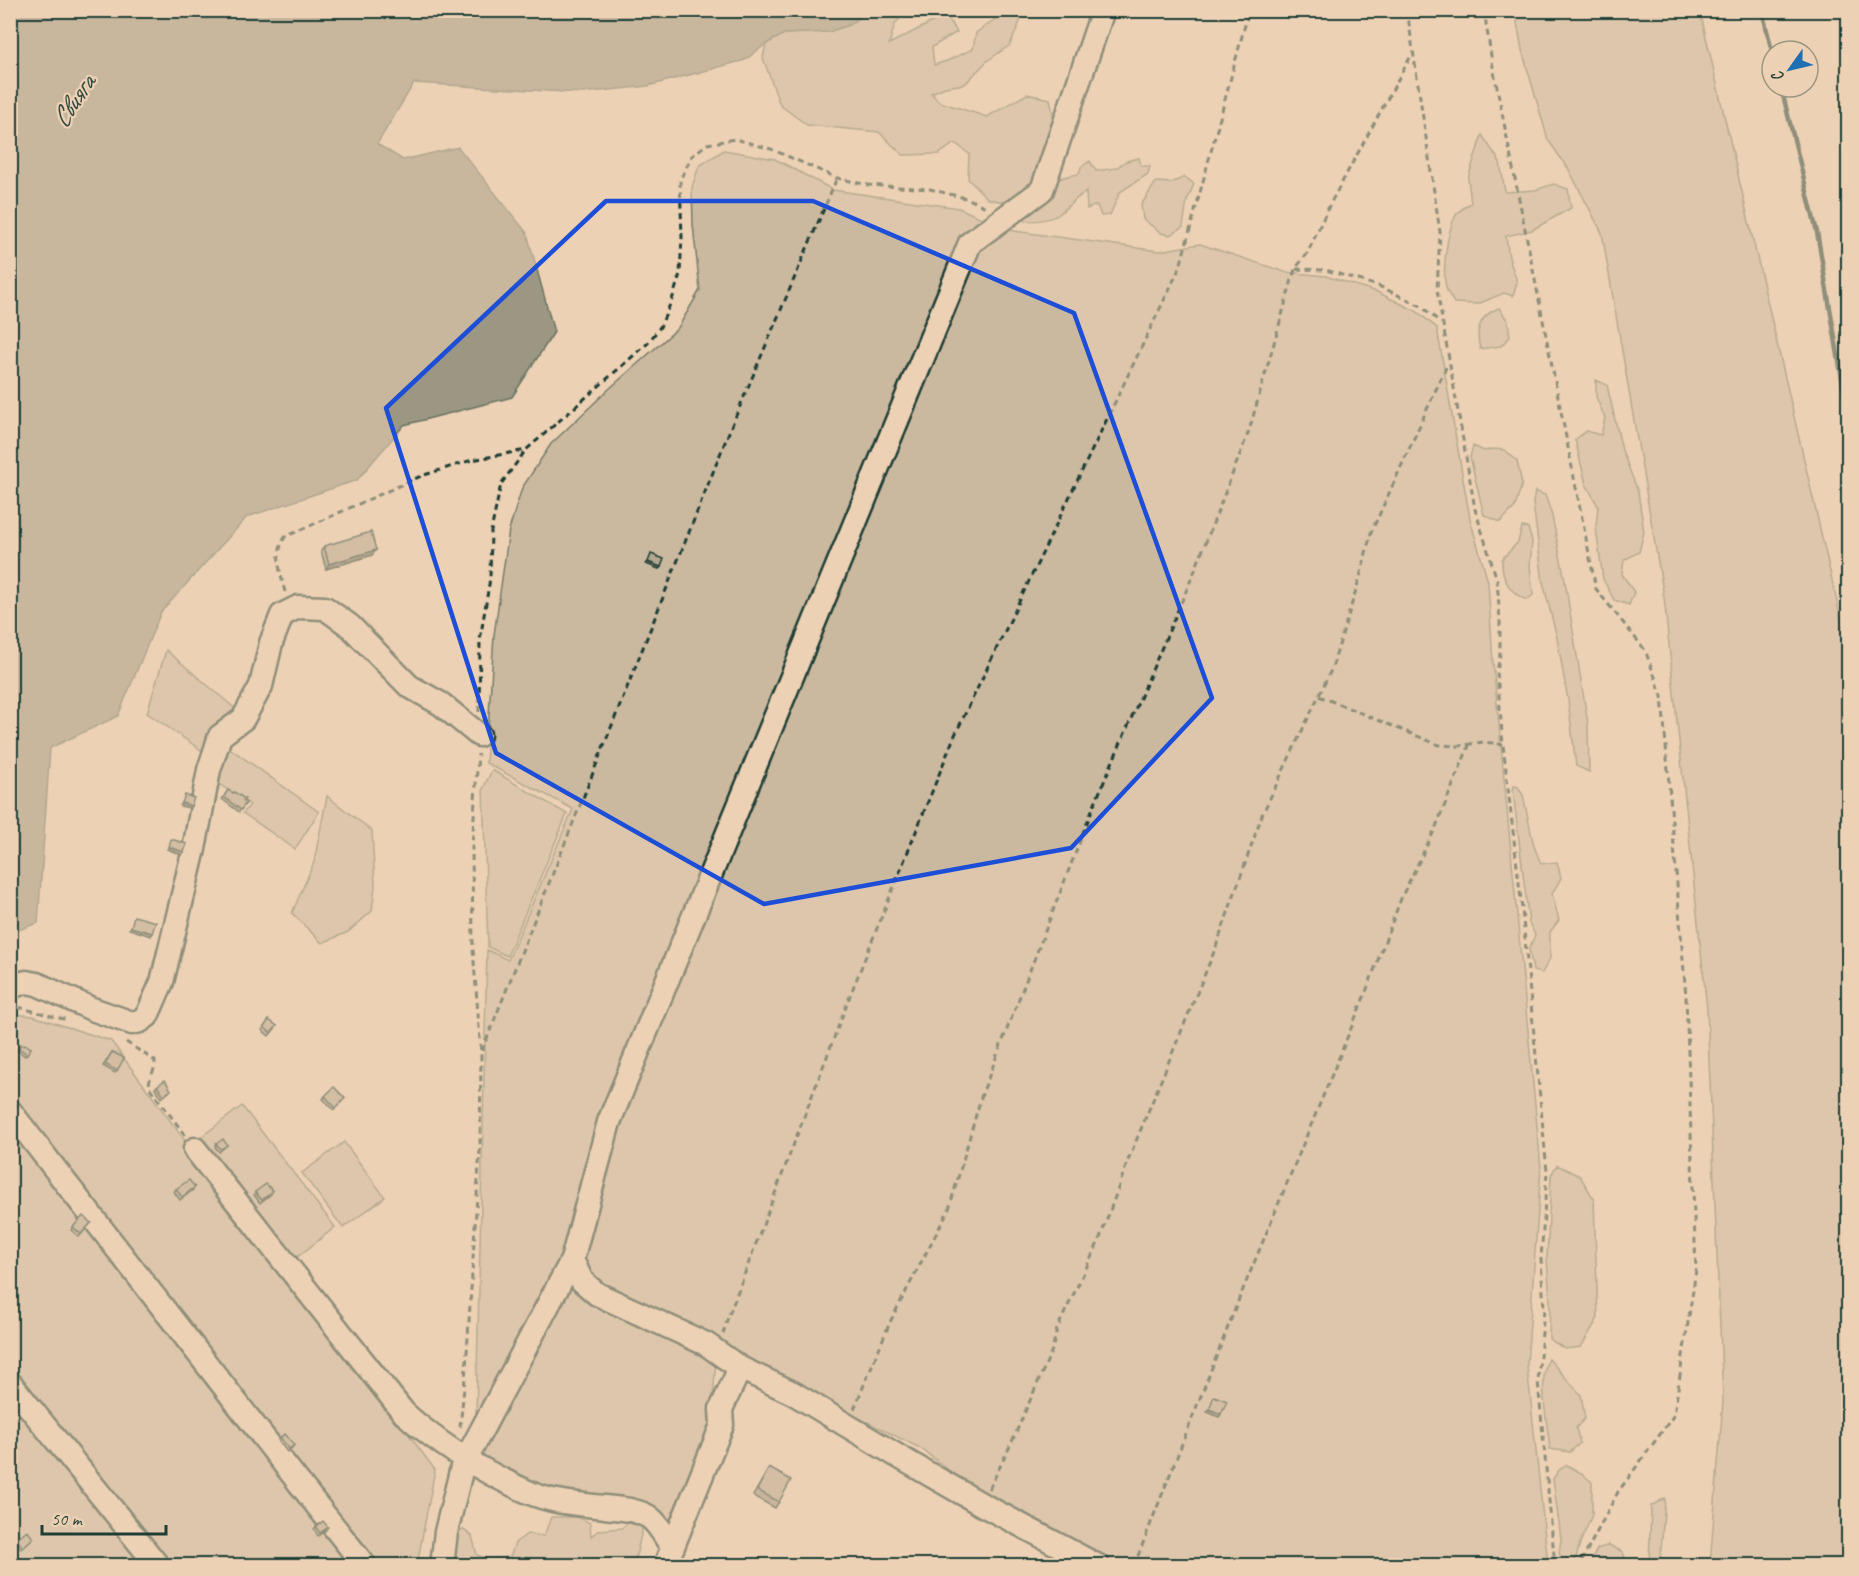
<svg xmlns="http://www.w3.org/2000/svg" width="1859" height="1576" font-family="Caveat,sans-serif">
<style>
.green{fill:#cbb99f;stroke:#757b6a;stroke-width:1.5}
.water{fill:#9b9782;stroke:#697363;stroke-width:1.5}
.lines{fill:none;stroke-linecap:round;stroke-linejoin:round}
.minor-casing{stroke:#1f3d34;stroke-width:27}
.path{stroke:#1f3d34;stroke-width:3;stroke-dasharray:6 4.5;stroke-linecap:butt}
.minor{stroke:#edd1b4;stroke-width:22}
.rail{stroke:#1f3d34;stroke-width:4.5}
.wall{fill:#9b907c;stroke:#1f3d34;stroke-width:1.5}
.shaded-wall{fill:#7e7565;stroke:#1f3d34;stroke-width:1.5}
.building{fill:#b4a790;stroke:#1f3d34;stroke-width:1.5}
.marked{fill:none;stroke:#1d4ed8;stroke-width:4.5;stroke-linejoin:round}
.labels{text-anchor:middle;stroke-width:4.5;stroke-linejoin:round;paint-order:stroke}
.water-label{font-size:27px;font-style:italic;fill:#324a40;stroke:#edd1b4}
</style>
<rect width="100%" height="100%" fill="#edd1b4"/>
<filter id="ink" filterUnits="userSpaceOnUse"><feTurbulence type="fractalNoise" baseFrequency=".0167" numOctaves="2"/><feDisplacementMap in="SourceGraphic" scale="12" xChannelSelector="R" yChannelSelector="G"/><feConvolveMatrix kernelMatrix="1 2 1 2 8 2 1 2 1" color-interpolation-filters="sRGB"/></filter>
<g filter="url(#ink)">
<path class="green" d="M907 10 895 24 889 44 946 15 957 32 932 47 934 65 947 61 973 49 976 33 998 17 1021 19 1010 45 987 61 965 84 945 87 931 93 940 102 987 117 1027 94 1050 99 1056 128 1033 188 1014 204 988 199 968 179 969 154 955 143 939 154 903 155 879 132 807 125 780 105 763 58 766 44 784 34 828 32 849 25 867 11Z
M1515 11H1700L1841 619 1848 678V1565H1710L1723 1401 1707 1009 1664 597 1602 233 1568 168 1548 140 1522 50Z
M1840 11H1848V48Z
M1482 135 1500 162 1505 192 1535 190 1554 184 1568 189 1571 208 1532 230 1506 236 1509 258 1517 282 1513 296 1504 293 1478 304 1454 303C1452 299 1449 295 1447 291 1441 273 1447 231 1456 215 1459 210 1466 206 1471 203L1468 178Z
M724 150 775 159 833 190 959 208 1008 230 1159 251 1200 244 1285 272 1326 276 1377 292 1416 311 1437 328 1470 519 1488 582 1493 662 1541 1168 1527 1365 1548 1565H1119L1051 1535 987 1500 920 1448 717 1348 711 1423 670 1521 639 1506 547 1494 475 1457 487 950 508 960 573 809 486 763 494 635 509 530 522 488 551 444 609 389 678 328 700 290 693 225 692 187 699 166Z
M1139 158 1141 166H1150L1148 174 1120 192 1110 215 1101 216 1097 205 1087 209 1086 192C1075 198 1068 207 1059 214 1050 220 1036 221 1025 221L1023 215 1056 180 1067 176 1079 174 1081 167 1090 161 1096 171 1116 168 1126 161Z
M1185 177 1194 184 1187 201 1183 227 1170 235 1161 233 1143 219 1141 205 1156 182 1171 183Z
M1499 308 1508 321 1510 337 1501 346 1480 349C1475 330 1480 315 1499 308Z
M1596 380 1607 385 1622 450 1638 492 1644 532 1639 552 1624 560 1622 574 1634 592 1629 605 1614 600 1603 579 1596 528 1598 506 1586 484 1575 440 1586 431 1601 435 1605 418 1596 397Z
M1473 446 1484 451 1494 449 1505 450 1517 461 1522 484 1515 507 1500 522 1484 515 1470 457Z
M1535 491 1545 495 1552 516 1564 575 1588 724 1589 772 1576 766 1568 700 1557 638 1543 582 1533 503Z
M1522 527 1528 528 1532 541 1530 565 1533 595 1527 600C1510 594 1501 578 1502 559L1518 542Z
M166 650 239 712 207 754 147 713Z
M224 744 319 812 295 849 243 813 250 805 213 780Z
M492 770 567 814 507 956 488 947 483 789Z
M1514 786 1518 787 1523 795 1534 846 1541 864 1557 862 1561 878 1552 894 1559 920 1550 932V958L1542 973 1533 971 1529 949 1535 935 1529 923 1513 791Z
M327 796 372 831 375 886 372 911 348 932 322 943 292 913 314 862Z
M13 1014 33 1016 111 1041 189 1146 242 1106 335 1227 285 1267 435 1470 417 1565 11 1566 10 1022Z
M344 1142 385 1197 343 1228 302 1173Z
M1557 1165 1580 1176 1594 1199 1598 1318 1581 1347 1565 1349 1549 1339 1550 1302 1547 1258 1551 1175Z
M1549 1359 1581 1395 1585 1418 1576 1428 1580 1443 1570 1452 1550 1449C1548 1428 1537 1376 1549 1359Z
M1567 1465 1581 1473 1592 1482V1515L1580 1543 1576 1558 1565 1565 1559 1553 1561 1539 1553 1479 1559 1470Z
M1665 1498 1660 1565H1649L1651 1506Z
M551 1517H577L590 1523 591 1536 599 1530 622 1528 635 1517 643 1526 634 1565 453 1566 455 1531 464 1530 472 1536 477 1555 487 1559 510 1557 515 1543 527 1534 544 1536Z
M1609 1545 1623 1552 1627 1565H1589L1597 1549Z"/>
<path class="water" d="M11 10 867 11 849 25 828 32 784 34 766 44 745 60 648 86 582 93 414 83 377 144 403 160 458 147 527 233 554 332 512 397 404 425 357 480 247 517 161 612 118 716 50 748 38 923 13 932 11 937Z"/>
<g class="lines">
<defs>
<path id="minor" d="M10 989 16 985 26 982 37 984 92 1009 132 1023 140 1021 147 1016 162 982 194 849 209 770 220 736 243 719 261 686 271 643 282 615 298 607 325 608 350 626 409 686 441 704 479 735
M10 1111 285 1465 365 1566
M195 1149 404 1413C440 1445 483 1472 528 1492 552 1503 579 1504 605 1507 620 1509 636 1509 649 1517 659 1524 665 1537 672 1547
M572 1260 582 1281 597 1294 706 1344 740 1368
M10 1383 158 1566
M442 1566 446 1532 464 1459 472 1448 572 1260 609 1122 970 243 1042 190 1103 10
M665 1566 722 1425 721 1409 740 1368 793 1393 901 1458 981 1504 1098 1566"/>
</defs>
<use href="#minor" class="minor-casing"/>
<path class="path" d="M1407 10 1440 232 1437 290 1475 509 1497 580 1500 620V654L1497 672 1503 745 1522 909 1547 1171 1541 1259 1544 1309 1538 1381 1555 1566
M1484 10 1492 62 1596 589 1645 650 1662 696 1686 997 1696 1270 1674 1415 1618 1492 1579 1566
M1296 269 1326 270 1381 287 1421 306 1441 323
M285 592C280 572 274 555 285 537L421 476 472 460 526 450
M1319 696 1439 745C1445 745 1452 746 1459 746 1479 743 1481 740 1503 745
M479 712 480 640 490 578 491 531 501 484 526 450 648 343 660 327 672 300 680 274 682 237 680 180 692 156 707 144 735 139 771 149 837 178 868 185 930 189 969 199 986 207
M18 1007 67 1020
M126 1042 155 1061C155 1073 149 1075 149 1087L185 1135
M482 1051 729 432 837 178
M723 1334 727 1320 851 993 954 737 1180 267 1249 10
M854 1409 890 1322 949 1209 982 1094 1094 805 1193 575 1249 431 1295 269 1307 254 1330 204 1412 54
M460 1427 466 1368 480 1148 481 1053 473 949 472 847 478 754
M989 1489 1011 1444 1052 1350 1057 1329 1099 1241 1129 1158 1216 947 1262 815 1332 668 1360 577 1371 533 1448 363
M1134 1566 1237 1304 1364 997 1402 896 1435 829 1470 743"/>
<use href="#minor" class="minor"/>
<path class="rail" d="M1762 10 1772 51
M1781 87 1817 232 1848 414"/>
</g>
<path class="wall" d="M324 546 372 555 326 569 321 551Z
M228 790 246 803 239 812 222 799Z
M269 1020 277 1026 269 1036 262 1030Z
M21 1044 24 1046 31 1048 25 1056 17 1050Z
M112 1052 124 1058 115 1073 103 1066Z
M157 1086 169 1092 162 1098 155 1088Z
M325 1096 345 1098 334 1110 323 1099Z
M216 1144 227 1145 219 1152 215 1147Z
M195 1187 193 1190 180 1200 174 1192 176 1189Z
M255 1192 271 1194 260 1203 254 1195Z
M91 1223 79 1237 71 1230 73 1227Z
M280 1437 294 1445 292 1448 287 1452 278 1440Z
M769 1468 779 1502 775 1508 753 1496Z
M316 1527 326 1530 318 1536 314 1529Z
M33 1538 21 1549 14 1541 16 1539Z"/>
<path class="shaded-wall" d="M376 550 372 555 326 569 329 564Z
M648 562 661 567 659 569 646 564Z
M182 803 191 806 189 808 180 806Z
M169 847 184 852 182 855 167 849Z
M131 927 152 933 151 936 129 929Z
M1209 1409 1221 1414 1219 1417 1207 1412Z"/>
<path class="building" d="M371 532 376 550 329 564 324 546Z
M651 554 664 559 661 567 648 562Z
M228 790 233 793 234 792 245 799 243 801 246 803 241 810 224 797Z
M185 795 194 798 191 806 182 803Z
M171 839 187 844 184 852 169 847Z
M134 916 156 922 152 933 131 927Z
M269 1020 277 1026 271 1033 264 1027Z
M21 1044 24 1046 25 1044 31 1048 27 1054 19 1048Z
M112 1052 124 1058 117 1071 105 1064Z
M165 1080 171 1090 164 1095 157 1086Z
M334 1087 345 1098 336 1108 325 1096Z
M223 1139 227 1145 221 1149 216 1144Z
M189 1180 195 1187 182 1197 176 1189Z
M266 1184 273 1191 262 1200 255 1192Z
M83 1216 91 1223 81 1234 73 1227Z
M1214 1396 1227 1401 1221 1414 1209 1409Z
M285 1434 294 1445 289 1449 280 1437Z
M769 1468 791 1480 779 1502 757 1490Z
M323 1521 328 1527 320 1533 316 1527Z
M27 1530 33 1538 23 1547 16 1539Z
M68 1559 74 1566H62L61 1565Z"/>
</g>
<path d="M0 0H1859V1576H0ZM606 201H813L1074 313 1212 698 1071 848 764 904 496 753 386 408Z" fill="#edd1b4" fill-opacity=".55" fill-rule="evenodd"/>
<path class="marked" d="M606 201H813L1074 313 1212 698 1071 848 764 904 496 753 386 408Z"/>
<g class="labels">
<g class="water-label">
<text transform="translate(73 101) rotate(-56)" y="9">Свияга</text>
</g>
</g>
<rect width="1859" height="1576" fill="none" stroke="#edd1b4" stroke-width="36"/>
<rect x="18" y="18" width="1823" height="1540" fill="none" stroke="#1f3d34" stroke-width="2" filter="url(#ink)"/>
<g transform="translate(1790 69) rotate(236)"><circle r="28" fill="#edd1b4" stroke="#9b9681" stroke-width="1.5"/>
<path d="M0-4.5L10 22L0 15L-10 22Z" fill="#1f6fb2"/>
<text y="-9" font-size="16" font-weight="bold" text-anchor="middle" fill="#1f3d34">С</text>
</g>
<path d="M42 1525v9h124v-9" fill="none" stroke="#1f3d34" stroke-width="3"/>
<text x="51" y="1525" font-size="18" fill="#1f3d34" stroke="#edd1b4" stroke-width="4.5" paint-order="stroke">50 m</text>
</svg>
